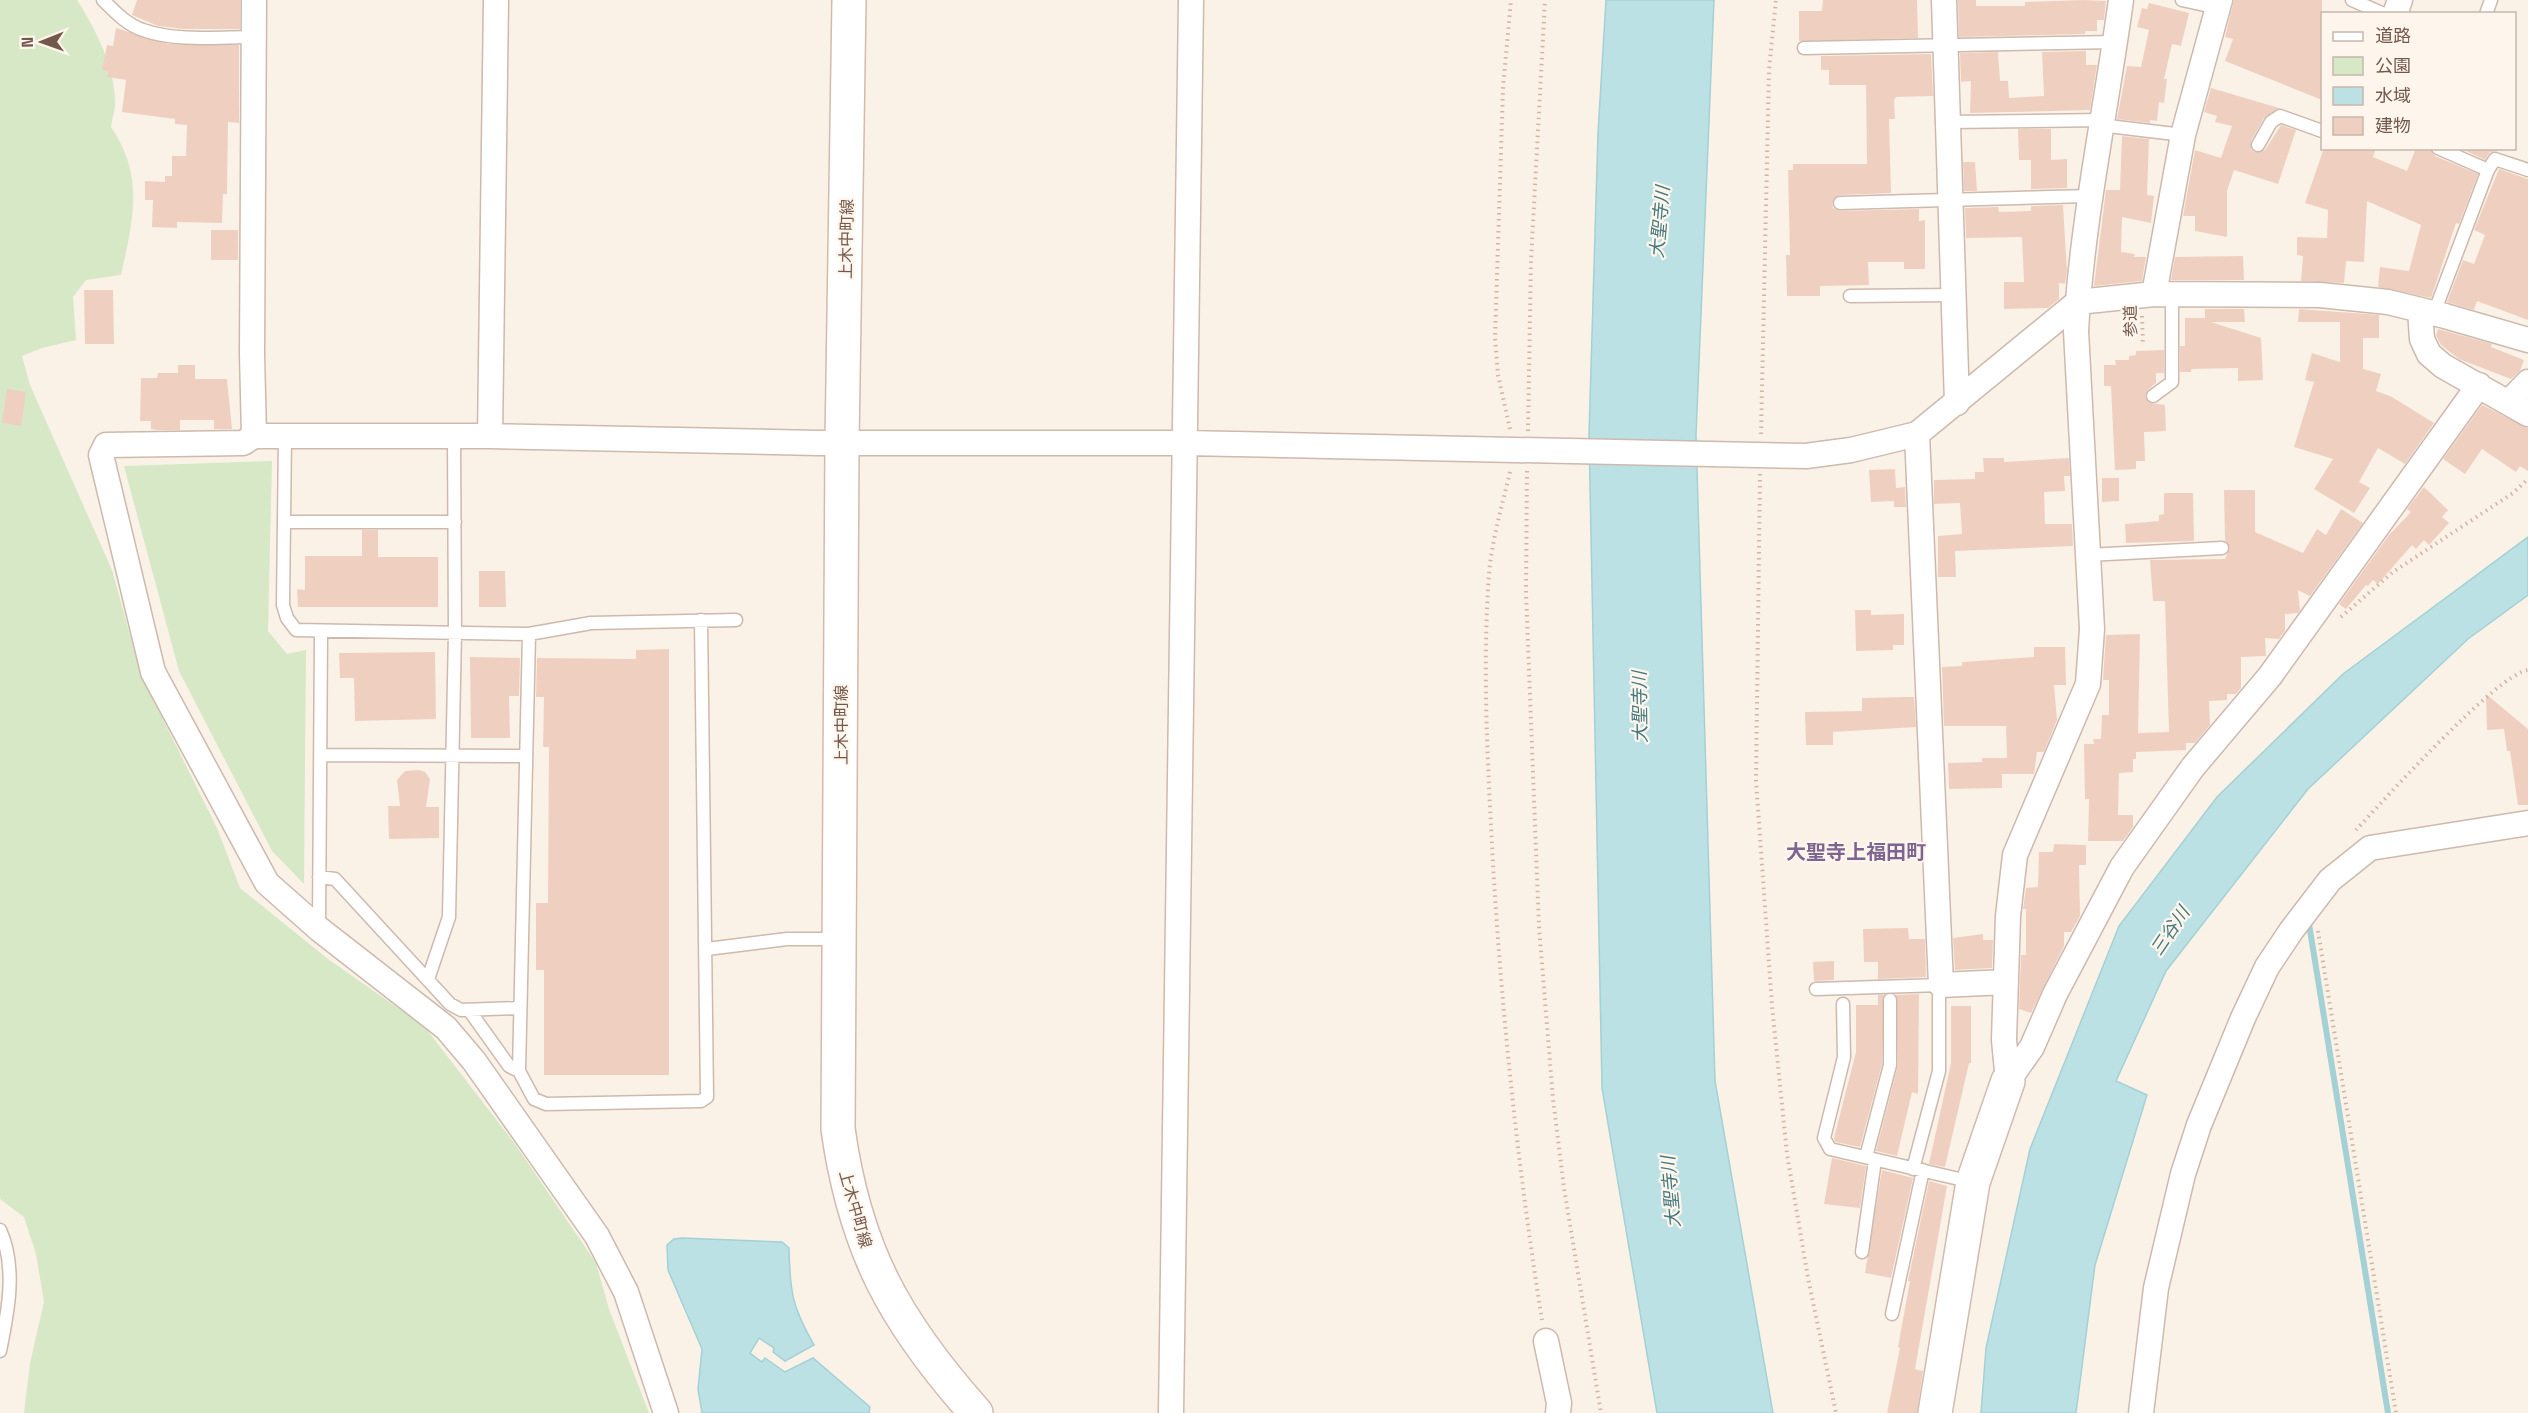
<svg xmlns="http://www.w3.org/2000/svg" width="2528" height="1413" font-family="'Space Grotesk','Noto Sans JP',sans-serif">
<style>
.green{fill:#d6e8c6}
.water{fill:#bce1e4;stroke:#a3d1d5;stroke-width:1.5}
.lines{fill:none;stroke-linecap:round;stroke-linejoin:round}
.stream{stroke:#a3d1d5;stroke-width:6}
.building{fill:#efd0c0}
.lane-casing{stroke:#cdb9ae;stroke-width:15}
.street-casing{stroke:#cdb9ae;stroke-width:27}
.secondary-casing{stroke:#d1bbae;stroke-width:36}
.path{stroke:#d4b3a3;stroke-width:4;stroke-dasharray:1.5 4.5;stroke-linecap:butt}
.lane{stroke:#fff;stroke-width:12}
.street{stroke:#fff;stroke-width:24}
.secondary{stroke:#fff;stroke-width:33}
.labels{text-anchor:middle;stroke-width:4.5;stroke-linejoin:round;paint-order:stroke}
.street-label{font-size:16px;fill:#74584c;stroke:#fef6ed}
.water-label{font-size:18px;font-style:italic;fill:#44797f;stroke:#fef6ed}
.quarter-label{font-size:20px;font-weight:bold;fill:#7e6490;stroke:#fef6ed}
</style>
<rect width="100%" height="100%" fill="#fbf2e7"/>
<path class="green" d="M0 0H77C95 28 114 65 115 100 116 108 112 119 111 127 145 177 133 220 121 275L86 280 73 297 76 340 42 348 22 356 30 385 112 570 141 675 217 828 240 888 328 959 424 1026 515 1144 596 1263 609 1309 649 1413H24L30 1363 44 1302 36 1254 24 1217 0 1199Z
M272 461 268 631 287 654 306 650 304 884 272 851 179 671 124 466Z"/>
<path class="water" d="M1606 0H1714L1696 435 1715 1081 1773 1413H1657L1602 1088 1589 435 1598 133Z
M2528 537V595L2468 639 2308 789 2166 971 2116 1081 2147 1095 2095 1265 2076 1413H1981L1986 1348 2030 1149 2119 926 2217 797 2343 674Z
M682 1238 782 1242 789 1248C790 1292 792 1307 814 1345L785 1361 773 1352 774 1348 759 1338 750 1353 762 1362 765 1358 785 1372 813 1358 870 1407 869 1413H702L698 1389 702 1349 668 1270 667 1245 674 1239Z"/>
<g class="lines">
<path class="stream" d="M2309 924 2388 1413"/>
</g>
<path class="building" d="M137 0H240V29H184L158 26 132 15Z
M1823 0H1917L1918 38 1799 41V11H1822Z
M1958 0H1976V6H2025V2L2084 0 2106 1 2104 20H2097V31H2085V34L1959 37Z
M2234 0H2322V100L2225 61 2233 39 2225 37Z
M2149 3 2189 13 2181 46 2172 44 2164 79H2167L2164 103 2159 102 2157 121 2150 120V123L2117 119 2127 66 2141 67 2149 30 2137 27 2142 8 2147 9Z
M116 28 168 44 239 45V123L228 122 227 194H223L222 223 177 222V228L152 227 153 200H145V181L165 182V176H172V156H186L187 125 175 124V119L122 112 126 80 107 77 109 71 102 70 107 45 113 46Z
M2086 51V65H2097L2090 110 1970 113 1971 81 1961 82 1960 53 1998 52 2000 81H2008L2009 98 2044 96 2042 52Z
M1931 54 1933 96 1896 97 1894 100 1895 119H1889L1891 193 1840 195 1832 203 1833 208 1840 211 1919 209V221L1925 220V269H1904V262H1868L1869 285 1820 286V296H1787L1786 255H1790L1788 170H1793V164H1867L1866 85H1829V70H1821V56Z
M2211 88 2279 108 2264 118 2251 141V149L2254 152 2265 150 2281 125 2296 130 2278 184 2234 170 2227 191V237L2195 231V216H2183L2195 150 2221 158 2232 126 2215 122 2217 116 2204 112Z
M2018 129H2051V160L2067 159V188L2031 189V160H2019Z
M2122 136 2149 139 2147 195 2154 196 2151 223 2122 217 2121 252 2135 254 2134 257H2146L2142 281 2094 286 2106 190H2120Z
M2324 148H2376L2373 157 2407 171 2416 148H2430L2435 156 2478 174 2459 224 2456 223 2431 298 2378 287 2380 267 2409 271 2421 225 2367 201 2364 262 2346 261 2344 283 2301 281 2303 256 2297 255V237L2327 238 2328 210 2305 203Z
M2460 148H2500L2498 151 2490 152 2485 160Z
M1963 162H1975L1977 191H1964Z
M2499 169 2528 179V320L2477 301 2474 310 2447 302 2463 260 2474 264 2485 235 2474 230Z
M2063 205 2067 271 2065 284 2059 283V299L2048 308 2004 309V282H2024L2022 237 1966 238 1965 208 1998 207 1999 212 2031 211V206Z
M211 230H238V260H211Z
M2243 256 2244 280H2171L2175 257Z
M84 290H113L114 344H85Z
M2205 309H2244L2245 322H2211L2261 338 2263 380 2238 381V368L2191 369V372H2180V346H2185V318H2205Z
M2299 309 2379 315V338H2363V369L2381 374 2376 391 2392 397 2434 423 2405 464 2378 448 2359 482 2370 488 2354 513 2314 489 2333 459 2294 447 2314 382 2305 380 2312 353 2340 362V322H2298Z
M2438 329 2492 344 2491 347 2524 360 2520 371 2511 379 2459 359 2441 345 2436 335Z
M2164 350V373H2156V383L2148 390 2145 396 2149 403 2165 405 2166 431 2144 432 2145 461H2136V469L2115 470 2111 386H2104V365H2116L2115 360H2129V356L2136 355V351Z
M178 365H195V379H227L232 429H214V420H180V430H157L151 429V421H140L141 378H157L158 373H178Z
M7 389 26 392 21 426 2 423Z
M2482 405 2528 428V471L2520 466 2516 472 2482 449 2465 474 2443 459Z
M1983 458H2004V462L2069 458 2070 476H2064L2065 491 2044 492 2045 524H2072L2073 546 1955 551 1956 577H1938V536L1962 534 1960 503 1934 504V480L1975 479V472H1984Z
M1895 469 1896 488 1905 487 1906 507H1894V501L1871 502 1869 470Z
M2102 478H2119V501L2102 502Z
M2424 487 2448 510 2442 517 2449 523 2429 545 2424 540 2416 549 2412 545 2378 584 2373 580 2368 586 2366 585 2346 609 2339 604 2389 535 2411 512 2407 509Z
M2224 490H2255V532L2303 553 2317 529 2326 535 2341 509 2363 523 2310 596 2298 590 2300 610 2298 613 2285 614V631L2279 639 2265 638 2266 656 2241 657V688L2236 694H2227V700L2209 701 2210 725 2195 743H2186V750L2136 752V759H2133V772L2119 773 2118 815H2133V827L2123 841H2088L2089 799H2085L2084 744H2094L2093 739H2101L2102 715H2109V680H2103L2106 635 2140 634 2138 733 2169 732 2165 601H2153L2150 560 2225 559 2230 548 2225 540Z
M2164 493H2193L2194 541 2126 543 2125 524 2159 521V515L2164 514Z
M362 530H378V557H438V607H298L297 589 305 590V556H362Z
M479 571H505L506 607H479Z
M1855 610H1871V615L1904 614V645H1893V650L1856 651Z
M2034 647H2065L2066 685H2054L2057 720 2044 752H2037L2034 774H2002V788L1949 789 1948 763 1982 762V758H2007L2006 726H1944L1942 667 1962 666V662L2034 657Z
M669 649V1075H544V970H536V903H548L549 747H543L544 697H536L537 658 636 659V650Z
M435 652 436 719 355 721 354 678H340L339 653Z
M470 657 520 658 519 696H509L510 738H471Z
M2486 694 2528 729V805H2518L2510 751H2507L2504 729 2487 730Z
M1905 697H1914L1916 727 1833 732V745H1806L1805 712 1862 711V698Z
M419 770 425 772 430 779 426 807H439V838L389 839 388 806H400L397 780 405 771Z
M2054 844 2086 845V865H2079L2080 916 2071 932H2064V946L2031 1013 2019 1009 2021 955H2026V909H2023L2026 888 2038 887 2039 852H2053Z
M1908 928 1909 939H1925L1926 977 1878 979V962H1864L1863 929Z
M1983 934V940H1993L1992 968 1955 970 1953 938Z
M1834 961V980L1814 981 1813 962Z
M1919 994 1918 1094 1912 1092 1897 1156 1876 1151 1898 1065 1896 995Z
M1878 995H1884L1882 1064 1860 1147 1835 1142 1834 1138 1856 1052V1005H1878Z
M1951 1006H1971V1063H1969L1945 1167 1929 1164 1951 1063Z
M1832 1158 1866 1166 1860 1208 1824 1204Z
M1882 1170 1913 1178 1891 1278 1865 1273Z
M1929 1181 1947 1186 1915 1369 1923 1371 1917 1413H1887L1900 1348 1898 1347 1910 1281H1908Z"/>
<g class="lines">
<defs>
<path id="lane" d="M103 0C114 11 127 25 143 30 177 42 219 37 254 37
M2182 0 2218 8
M2352 0 2384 14
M2486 14 2491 0
M1804 48 2115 42
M1948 122 2101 120
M2100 125 2183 135
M2258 145 2271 122 2280 116 2322 131
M2438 148 2488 170
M1840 203 2089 196
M1850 296 1954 295
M2434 313 2488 170 2495 159 2528 170
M2153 396 2172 382V294
M285 436 283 605 287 618 296 630 529 634 591 623 736 620
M284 522H455
M2088 555 2222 548
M529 634 519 1071 534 1099 546 1104 701 1101 707 1097 701 620
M321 755 526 756
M319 877 335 879 450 1004 461 1010 520 1008
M319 928 321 632
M707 949 787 939H837
M428 979 449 917 455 633 454 435
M1816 989 1941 985
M1843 1004 1844 1057 1824 1138 1830 1149 1972 1182
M469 1010 509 1066 519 1071
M1866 1157 1890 1065V1000
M1913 1169 1939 1071V996
M0 1230C17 1267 8 1312 0 1351
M1862 1252 1875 1160
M1892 1314 1923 1170"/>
<path id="street" d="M1944 0 1957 403
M2395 14 2400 0
M2154 294 2183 135 2220 0
M2420 310 2422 339 2429 354 2443 366 2528 414
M2509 402 2528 382
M1917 434 1941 985 2006 982
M254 436 252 354 254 0
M490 436 496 0
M2008 1081 2004 1040 2008 916 2015 855 2088 684 2092 629 2076 331C2082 219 2106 111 2121 0
M2008 1081 2032 1047 2055 994 2122 867 2193 767 2270 676 2479 385
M1546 1341 1559 1403 1558 1413
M666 1413 626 1292 597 1236 474 1061 446 1028 319 929 267 883 153 672 101 455 106 445 243 443 254 436H490L818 443H1185L1806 456 1851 450 1917 434 2078 302 2154 294 2320 295 2388 302 2445 316 2528 340
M1171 1413 1191 0
M2141 1413 2156 1288 2183 1174 2199 1125 2243 1018 2267 967 2291 931 2330 880 2370 848 2528 823"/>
<path id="secondary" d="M849 0 842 443 838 1129C855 1250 895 1322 976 1413
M1935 1413 1973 1182 2008 1081"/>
</defs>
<use href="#lane" class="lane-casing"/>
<use href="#street" class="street-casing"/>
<use href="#secondary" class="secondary-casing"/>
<path class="path" d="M2142 316 2143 345
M1510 429 1498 375 1495 338 1503 88 1511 0
M1528 431 1531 261 1545 0
M1761 434 1769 70 1776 0
M1527 471 1526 592 1539 927 1553 1099 1564 1188 1601 1413
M1510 472C1502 506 1492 539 1489 574 1482 670 1488 768 1493 864 1502 1017 1518 1169 1542 1320
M1760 474 1756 780 1772 1006 1787 1154 1808 1278 1836 1413
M2341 617 2393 572 2513 493 2528 479
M2356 830C2384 800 2497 674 2528 670
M2318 931 2396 1413"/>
<use href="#lane" class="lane"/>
<use href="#street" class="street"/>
<use href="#secondary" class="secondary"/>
</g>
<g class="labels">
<g class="street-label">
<text transform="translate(846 239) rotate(-89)" y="6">上木中町線</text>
<text transform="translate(2130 321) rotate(-91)" y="6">参道</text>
<text transform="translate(841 725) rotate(-90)" y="6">上木中町線</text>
<text transform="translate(856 1209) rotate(74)" y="6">上木中町線</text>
</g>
<g class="water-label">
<text transform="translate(1660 222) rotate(-85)" y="6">大聖寺川</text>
<text transform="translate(1640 707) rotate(-91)" y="6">大聖寺川</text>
<text transform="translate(2170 931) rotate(-56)" y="6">三谷川</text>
<text transform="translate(1671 1192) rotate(-95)" y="6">大聖寺川</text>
</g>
<g class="quarter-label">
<text x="1856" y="859">大聖寺上福田町</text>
</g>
</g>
<rect x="2321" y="12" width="195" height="138" fill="#fef6ed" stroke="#c7b7ad" stroke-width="1.5"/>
<rect x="2333" y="32" width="30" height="9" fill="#ffffff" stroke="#c7b7ad" stroke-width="1.5"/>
<text x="2375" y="42" font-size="18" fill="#74584c">道路</text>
<rect x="2333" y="57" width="30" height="18" fill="#d6e8c6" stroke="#c7b7ad" stroke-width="1.5"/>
<text x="2375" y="72" font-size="18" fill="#74584c">公園</text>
<rect x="2333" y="87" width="30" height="18" fill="#bce1e4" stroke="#c7b7ad" stroke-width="1.5"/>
<text x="2375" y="102" font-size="18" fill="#74584c">水域</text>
<rect x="2333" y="117" width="30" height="18" fill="#efd0c0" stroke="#c7b7ad" stroke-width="1.5"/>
<text x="2375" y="132" font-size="18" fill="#74584c">建物</text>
<g transform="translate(42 42) rotate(269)" stroke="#fef6ed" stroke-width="4.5" paint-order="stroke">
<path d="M0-4.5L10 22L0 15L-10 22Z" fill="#74584c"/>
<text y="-9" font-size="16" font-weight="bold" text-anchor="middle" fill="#74584c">N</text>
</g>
</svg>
